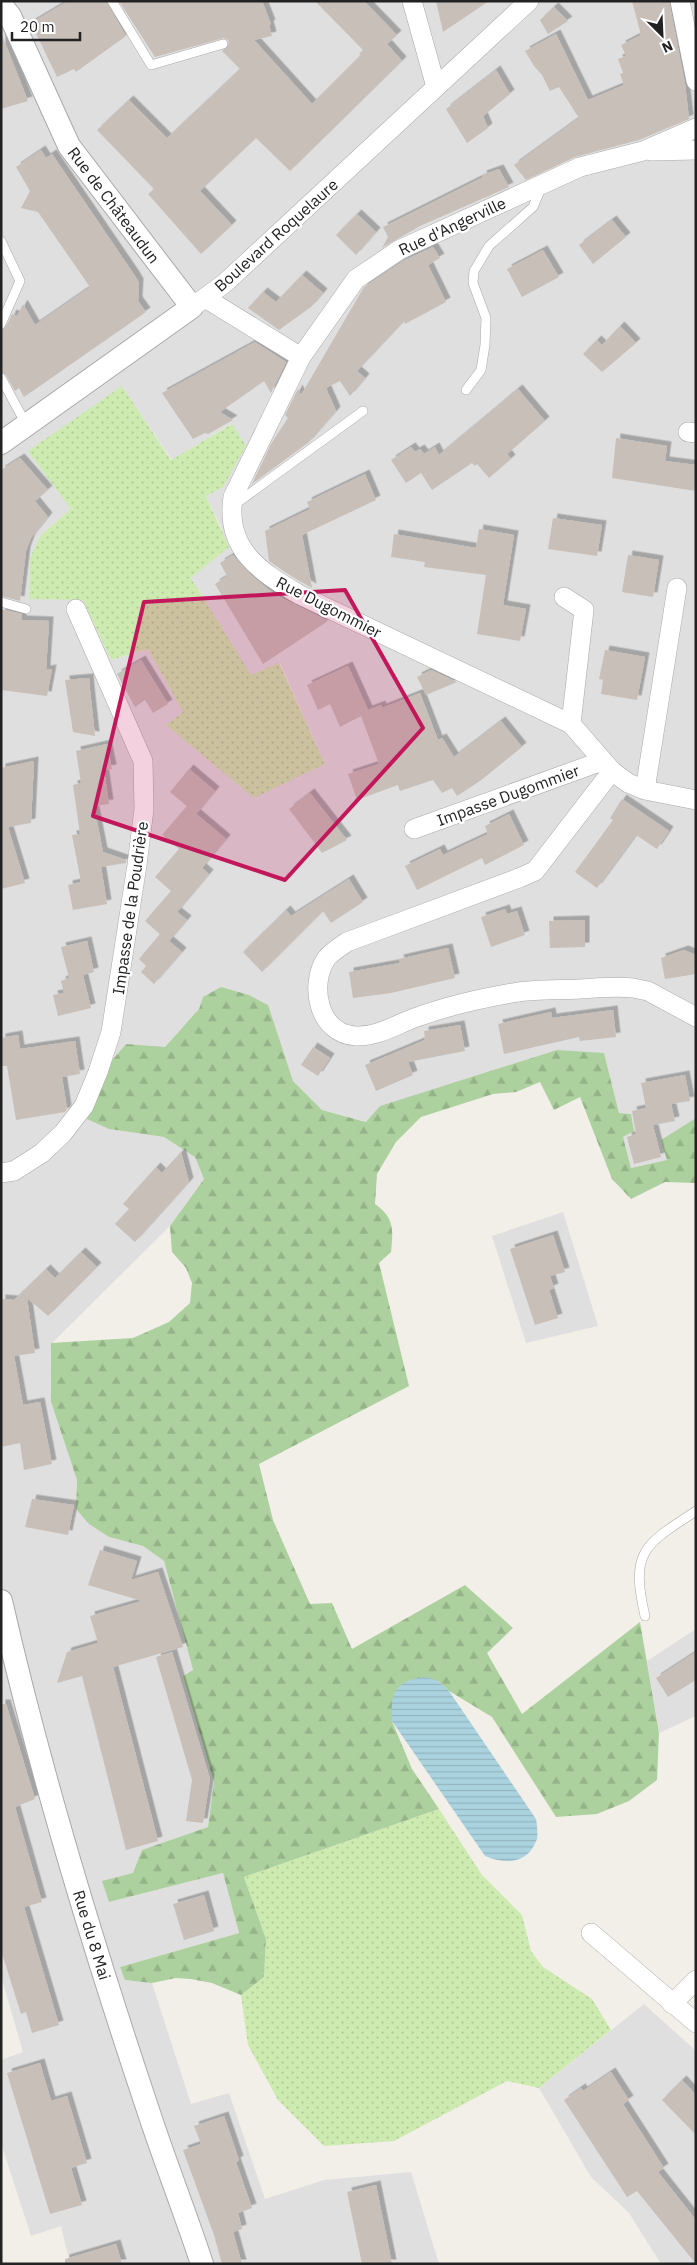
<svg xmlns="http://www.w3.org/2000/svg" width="697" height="2265" font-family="'IBM Plex Sans',sans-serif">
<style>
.residential{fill:#e0dfdf;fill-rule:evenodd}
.grass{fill:url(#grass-dots)}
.forest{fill:url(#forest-firs)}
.water{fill:url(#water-rules)}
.building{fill:#c7bfb8;filter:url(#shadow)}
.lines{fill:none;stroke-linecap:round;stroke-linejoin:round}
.service-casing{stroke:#a9a9a9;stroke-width:10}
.minor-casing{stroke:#a9a9a9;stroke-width:20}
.tertiary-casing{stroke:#a9a9a9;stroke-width:24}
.service{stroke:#fff;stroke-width:9}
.minor{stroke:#fff;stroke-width:19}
.tertiary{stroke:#fff;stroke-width:22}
.marked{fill:#c2185b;fill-opacity:0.2;stroke:#c2185b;stroke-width:4;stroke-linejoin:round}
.labels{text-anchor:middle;stroke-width:4.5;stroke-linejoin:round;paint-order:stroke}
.street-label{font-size:16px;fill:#222;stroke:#fff}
</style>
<defs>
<pattern id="grass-dots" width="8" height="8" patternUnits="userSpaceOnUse" patternTransform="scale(1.25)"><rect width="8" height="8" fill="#cdebb0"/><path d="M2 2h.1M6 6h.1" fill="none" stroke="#b0c997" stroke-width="1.8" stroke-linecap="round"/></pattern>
<pattern id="forest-firs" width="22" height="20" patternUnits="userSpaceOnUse" patternTransform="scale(1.25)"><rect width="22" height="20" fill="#add19e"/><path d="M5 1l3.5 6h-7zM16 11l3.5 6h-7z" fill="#95b388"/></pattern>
<pattern id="water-rules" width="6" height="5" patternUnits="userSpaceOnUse" patternTransform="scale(1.25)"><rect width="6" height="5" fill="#aad3df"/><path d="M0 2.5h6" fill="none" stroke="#92b5bf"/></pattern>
<filter id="shadow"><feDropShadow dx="4.5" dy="-4.5" stdDeviation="0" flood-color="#0004"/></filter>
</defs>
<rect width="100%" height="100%" fill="#f2efe9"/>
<path class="residential" d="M1 1H696V1118L691 1122 667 1160 631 1168 623 1137 630 1114 619 1113 604 1053 380 1106 367 1122 322 1110 293 1081 281 1046 203 997 199 1009 165 1047 109 1129 164 1137 195 1156 204 1179 170 1226 51 1344V1402L77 1480 76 1509 109 1537 143 1546 164 1561 193 1670 183 1676 214 1782 208 1827 143 1850 134 1873 109 1902 223 1873 239 1933 120 1967 125 1979 152 1983 191 2104 229 2093 265 2199 324 2180 411 2172 439 2264H70L61 2226 31 2236 1 2143V2060L23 2052 1 1976ZM122 387 172 460 231 424 206 496 222 529 191 578 251 676 280 663 325 764 167 725 183 712 148 649 111 660 83 600 30 558 40 536 71 509Z
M563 1212 598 1326 526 1343 492 1236Z
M696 1629V1716L659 1733 647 1661Z
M644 2004 696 2051V2264H661L629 2213 591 2177 539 2088Z"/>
<path class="grass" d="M122 386 171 460 232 424 246 446 223 487 206 496 229 547 191 578 251 675 279 663 325 764 254 798 166 725 183 712 148 649 111 660 83 600 29 599 30 558 40 536 71 509 28 451Z
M439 1809 482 1875 522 1915 531 1951 543 1967 592 1999 611 2030 539 2088 507 2081 394 2141 324 2146 278 2100 248 2045 241 1995 264 1977 266 1939 244 1877Z"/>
<path class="forest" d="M221 987 249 995 268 1005 293 1081 322 1110 366 1122 380 1106 557 1050 604 1053 619 1113 631 1114 634 1131 623 1137 631 1168 667 1160 661 1140 696 1118V1183L665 1182 631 1199 612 1179 580 1097 554 1110 540 1082 516 1092 493 1094 421 1117 396 1142 377 1174 375 1204C395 1218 393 1230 391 1252L379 1263 409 1386 259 1464 273 1520 310 1604 332 1603 352 1649 465 1585 513 1628 487 1653 522 1714 640 1622 659 1733 657 1780 629 1801 597 1814 556 1817 492 1717 449 1691 438 1681 392 1721 412 1769 439 1809 244 1877 266 1939 264 1977 241 1995 212 1983 191 1979 176 1978 152 1983 125 1980 120 1967 239 1933 223 1873 109 1902 102 1881 133 1873 142 1850 208 1827 214 1782 183 1676 193 1670 164 1561 143 1546 109 1537 89 1524 76 1509 77 1480 51 1402V1343L133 1338 169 1322 190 1303 192 1283 186 1268 172 1252 170 1226 204 1179 195 1157 164 1137 109 1129 87 1119 110 1063 126 1044 165 1047 199 1009 203 997Z"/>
<path class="water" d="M426 1677 438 1681 449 1691 536 1819C537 1825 538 1833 537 1839 528 1864 506 1865 485 1856L392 1721C390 1692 396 1680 426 1677Z"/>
<path class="building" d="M68 1H106L126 36 76 72 74 69 57 77 31 23Z
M119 1H262L271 24 269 25 272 36 254 40 312 104 361 55 359 54 363 50 315 1H364L397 35 387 44 402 61 290 171 256 138 200 191 232 225 201 254 148 194 154 189 97 130 129 100 167 138 240 69 222 51 229 45 228 40 224 38 155 57Z
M436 1H489L443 32Z
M632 1H669L685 84 689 119 639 140 575 157 526 180 514 165 579 118 559 87 550 91 542 75 534 66 525 51 556 34 588 100 624 85 620 74 623 73 618 59 626 56 621 45 641 35Z
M554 7 568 21 548 34 540 20Z
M2 35 28 101 1 109V36Z
M496 70 510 94 483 116 488 128 467 143 446 109Z
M41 150 46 158 52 154 135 276 139 283 138 301 146 312 24 397 19 388 15 391 6 375 1 372V330L6 327 12 314 17 316 23 304 35 325 90 287 38 212 21 208 30 191 16 167Z
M499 169 509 187 420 226 382 248 388 237 383 227 483 177 482 175Z
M357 214 376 232 356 255 336 235Z
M612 220 626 237 593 264 579 245Z
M433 247 440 258 428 265 446 302 405 324 404 321 357 371 365 378 350 396 340 381 326 388 336 411 309 442 252 484 271 444 288 418 285 415 298 389 301 395 364 287 405 260Z
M543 250 559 277 522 297 507 269Z
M302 275 323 293 311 307 279 330 248 308 263 292 276 302Z
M620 326 636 343 602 372 583 354 597 340 602 345Z
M255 342 286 362 271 393 264 381 220 412 233 420 208 434 205 433 193 439 162 393Z
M518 389 545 421 507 454 511 459 489 478 477 464 475 466 472 463 432 490 421 473 406 483 391 460 411 447 415 452 420 449 424 454 435 447 439 455Z
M616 438 667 446 665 461 696 465V491L612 478Z
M20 458 48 490 35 501 48 517 31 538 26 551 20 601 1 596V470Z
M365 474 376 500 302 535 312 588 291 576 269 561 265 531 310 509 307 502Z
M553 518 602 525 597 556 548 549Z
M479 529 514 535 503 605 526 609 520 641 477 634 486 575 424 567 425 562 391 557 394 534 476 548Z
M233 555 251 575 274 594 328 621 263 664 215 584 227 576 220 563Z
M628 555 659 560 653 597 622 592Z
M1 609 22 614V620L49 621 46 670 52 669 47 696 1 690Z
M605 650 645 657 637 700 601 694 603 680 599 679Z
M141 660 168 704 153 713 145 700 135 707 117 674Z
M348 666 368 710 381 705 382 708 420 693 438 740 442 738 454 757 501 721 522 747 480 781 457 796 452 788 442 793 433 780 400 791 398 785 357 800 348 774 379 764 361 716 340 727 330 704 318 710 307 685Z
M431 670 457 682 426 695 417 677Z
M89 678 90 690 95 736 73 732 65 680Z
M107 744 112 769 104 770 109 804 94 806 103 852 126 860V863L101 867 107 904 73 910 68 885 81 882 72 835 80 834 73 785 81 783 76 751Z
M34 761 31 823 8 827 25 883 1 889V768Z
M189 769 215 791 196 814 170 792Z
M310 793 347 840 322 853 289 809Z
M622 799 669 831 657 849 636 835 597 888 575 872 613 820 610 818Z
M187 806 226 839 202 868 209 874 177 912 187 920 169 941 182 952 154 984 141 972 146 966 139 959 160 934 163 937 145 921 171 891 155 877 179 849 162 835Z
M509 814 524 845 485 865 482 858 417 890 405 866 440 849 443 855 488 834 485 826Z
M349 879 363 902 331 923 323 911 262 972 243 952 286 910 291 916Z
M505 909 507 914 517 911 525 935 491 947 481 917Z
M585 920V947L550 948 549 921Z
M87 941 94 972 83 975 91 1008 58 1016 53 995 64 993 61 981 69 978 61 947Z
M448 948 455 978 391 993 353 998 349 972 400 963 399 959Z
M684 950 696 955V974L665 979 661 958Z
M613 1010 616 1037 580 1041 579 1037 504 1054 498 1024 551 1012 552 1018Z
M460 1025 465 1051 408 1062 413 1075 376 1091 365 1065 425 1040 424 1031Z
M18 1035 20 1049 75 1041 80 1074 62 1077 67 1109 65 1112 16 1120 7 1066H2L1 1038Z
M313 1047 330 1058 318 1076 301 1065Z
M685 1075 690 1101 671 1104 675 1121 653 1125 661 1157 634 1164 627 1137 636 1134 632 1111 646 1108 641 1083Z
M181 1152 189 1182 135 1242 115 1224 129 1209 123 1204 156 1167 162 1173Z
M553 1235 565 1272 550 1276 554 1288 549 1290 558 1318 535 1325 510 1249Z
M81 1252 97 1267 48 1316 27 1298 35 1353 14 1356 23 1405 40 1402 52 1464 24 1470 20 1443 1 1447V1299L14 1300 46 1269 55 1278Z
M32 1499 74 1505 68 1535 25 1527Z
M100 1550 137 1561 131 1580 158 1572 183 1647 113 1667 158 1841 126 1850 82 1676 57 1683 67 1652 98 1643 90 1616 142 1601 88 1585Z
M172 1652 210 1779 203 1823 186 1821 192 1780 156 1657Z
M696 1652V1680L668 1697 656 1678Z
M1 1704H6L35 1799 15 1807 42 1902 24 1907 59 2025 32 2033 26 2012 21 2014 1 1950Z
M204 1895 214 1931 184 1940 173 1904Z
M40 2063 51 2101 67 2096 87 2163 71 2168 82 2205 50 2214 7 2073Z
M611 2072 629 2100 623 2104 664 2168 658 2172 696 2220V2264L637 2191 627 2197 564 2100 581 2088 583 2091Z
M682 2080 696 2095V2135L662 2100Z
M224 2116 239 2160 236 2162 252 2208 238 2213 242 2229 233 2232 242 2264H222L214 2235 183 2150 201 2144 194 2126Z
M376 2185 392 2264H362L347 2192Z
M116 2244 122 2264H65V2259Z"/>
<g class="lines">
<defs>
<path id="service" d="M112 1 151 65 223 44
M1 241 20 281 1 324
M1 378 26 424
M466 390 481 370 485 345 486 318 473 283 474 271 489 246 533 207 542 186
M234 505 363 411
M1 602 26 609
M645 1616C630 1551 644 1545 696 1511"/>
<path id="minor" d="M412 1 436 87
M680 1 696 81
M651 151 696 150
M205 298 301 357 233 497C225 549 259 571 300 595L571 724 612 771 628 783 645 790 696 800
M195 305 225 283 529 1
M301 357 356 279 399 250 580 167 643 151 696 128
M688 432 696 433
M564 597 584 610 571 724
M612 771 535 871 519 878 347 942C340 947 331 952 326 959 309 985 318 1034 356 1036 379 1037 398 1023 420 1016 448 1006 483 998 512 993 534 989 558 990 580 989 598 988 616 986 633 988L648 991 696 1017
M645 790 677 588
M414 829 602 761
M1 1173 14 1171 42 1153 63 1133 84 1106 98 1072 111 1032 137 865 144 809 143 761 76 609
M591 1933 696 2023
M672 2004 696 1980"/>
<path id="tertiary" d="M1 5 10 16 69 146 192 307 1 443
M1 1601C40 1773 92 1943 148 2110 165 2162 185 2212 202 2264"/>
</defs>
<use href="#service" class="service-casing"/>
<use href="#minor" class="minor-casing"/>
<use href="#tertiary" class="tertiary-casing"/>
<use href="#service" class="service"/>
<use href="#minor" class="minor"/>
<use href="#tertiary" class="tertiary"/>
</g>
<path class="marked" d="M345 590 423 728 285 880 93 816 144 602Z"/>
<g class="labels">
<g class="street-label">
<text transform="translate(114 205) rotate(53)" y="6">Rue de Châteaudun</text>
<text transform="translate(452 226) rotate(-25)" y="6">Rue d'Angerville</text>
<text transform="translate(276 235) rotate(-42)" y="6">Boulevard Roquelaure</text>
<text transform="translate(329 607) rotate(27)" y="6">Rue Dugommier</text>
<text transform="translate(508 795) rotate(-20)" y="6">Impasse Dugommier</text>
<text transform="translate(130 908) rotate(-82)" y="6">Impasse de la Poudrière</text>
<text transform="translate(92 1935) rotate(73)" y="6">Rue du 8 Mai</text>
</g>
</g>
<rect width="697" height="2265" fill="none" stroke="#222222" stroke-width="5"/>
<g transform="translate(662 35) rotate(156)" stroke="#ffffff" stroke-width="4" paint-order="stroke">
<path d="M0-4L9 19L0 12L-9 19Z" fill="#222222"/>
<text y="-8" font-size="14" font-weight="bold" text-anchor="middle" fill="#222222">N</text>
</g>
<path d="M12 32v8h68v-8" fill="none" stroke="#222222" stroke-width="2.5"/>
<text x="20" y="32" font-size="15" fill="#222222" stroke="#ffffff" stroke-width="4" paint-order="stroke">20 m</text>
</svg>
